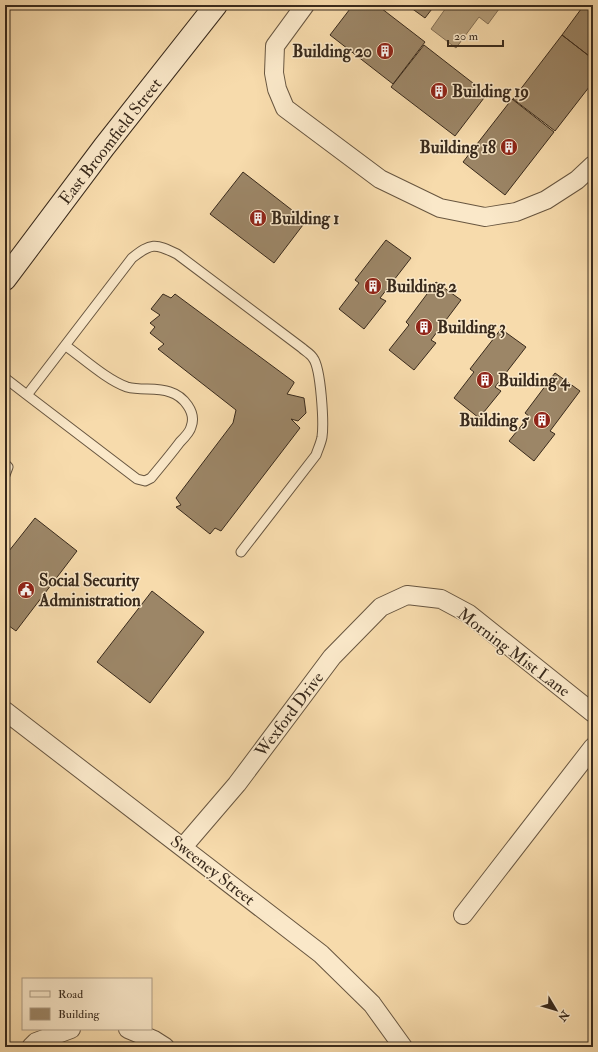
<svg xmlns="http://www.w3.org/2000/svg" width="598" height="1052" font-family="'IM FELL Double Pica',serif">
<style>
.water{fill:#b69f7b;stroke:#847055}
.building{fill:#9c8667;stroke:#392a1c}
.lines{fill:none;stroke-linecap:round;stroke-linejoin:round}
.service-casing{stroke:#685640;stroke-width:11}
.minor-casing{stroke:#685640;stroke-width:20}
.secondary-casing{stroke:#392a1c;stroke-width:24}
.service{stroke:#fae8c9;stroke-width:9}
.minor{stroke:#fae8c9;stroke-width:18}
.secondary{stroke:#fae8c9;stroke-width:22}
.labels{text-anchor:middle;stroke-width:3;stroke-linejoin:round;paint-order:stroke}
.poi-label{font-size:17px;font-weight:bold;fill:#392a1c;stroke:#fae8c9;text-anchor:start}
.street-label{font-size:17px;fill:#392a1c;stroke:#fae8c9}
</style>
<rect width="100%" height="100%" fill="#f7dbac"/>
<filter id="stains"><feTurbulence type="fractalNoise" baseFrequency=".005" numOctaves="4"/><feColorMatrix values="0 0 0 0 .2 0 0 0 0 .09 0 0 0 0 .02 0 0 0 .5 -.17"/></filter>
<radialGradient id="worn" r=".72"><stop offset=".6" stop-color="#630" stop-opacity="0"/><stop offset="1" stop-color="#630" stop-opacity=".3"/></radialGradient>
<path class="water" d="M448 5H502L488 24 479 17 456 48 431 29Z"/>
<path class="building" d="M353 5H377L425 42 393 84 330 35Z
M407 5H435L425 18Z
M584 5H593V59L562 35Z
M562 35 593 59V82L555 131 513 99Z
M424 45 487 94 455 136 391 87Z
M512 99 554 132 505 195 463 162Z
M243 172 306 221 274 263 210 214Z
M386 240 411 258 380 298 386 301 364 329 339 309 359 283 355 280Z
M436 282 461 300 431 340 436 343 414 370 389 350 409 325 406 322Z
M163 294 171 298 175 294 294 382V383L287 394 304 398 306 413 298 421 291 419 300 428 221 531 215 528 210 534 176 507 181 505 176 498 233 423 236 410 158 349 164 344 150 333 155 327 150 323 160 315 151 309Z
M501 329 526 347 495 387 501 391 479 418 454 398 474 372 470 369Z
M555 373 580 391 550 431 555 434 534 461 509 441 529 416 525 413Z
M35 518 77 551 16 631 5 623V556Z
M152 591 204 632 150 703 97 662Z"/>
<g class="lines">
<defs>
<path id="service" d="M5 378 27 395 132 258C151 243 155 243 177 254L302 348C305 351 311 354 313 358 321 368 324 423 322 437 321 443 318 449 316 455L241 552
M27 395 137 479 145 481 151 478C161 466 171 454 180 442 184 438 190 432 191 427 197 412 183 396 170 392 156 387 141 391 127 387 107 380 83 358 66 346
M5 464 8 467 5 475"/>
<path id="minor" d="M305 5 275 46 274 73 277 89 285 108 380 179 440 208 485 217 516 212 546 200 577 180 593 165
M5 711 321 954 372 1004 403 1047
M183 847 237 784 332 657 381 607 407 595 441 599 469 614 593 713
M463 915 593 747
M128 1029 154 1040 165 1047
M31 1047 36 1042 71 1029"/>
<path id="secondary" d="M5 279 104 147 216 5"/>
</defs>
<use href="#service" class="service-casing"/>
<use href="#minor" class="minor-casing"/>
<use href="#secondary" class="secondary-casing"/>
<use href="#service" class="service"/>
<use href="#minor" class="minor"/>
<use href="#secondary" class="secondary"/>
</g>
<defs>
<symbol id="building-disc" viewBox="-11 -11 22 22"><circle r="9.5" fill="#8f2418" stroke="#fae8c9"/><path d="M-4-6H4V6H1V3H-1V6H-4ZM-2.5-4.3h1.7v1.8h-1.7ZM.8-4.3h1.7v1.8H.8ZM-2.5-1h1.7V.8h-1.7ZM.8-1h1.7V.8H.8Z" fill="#fff"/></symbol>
<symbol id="civic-disc" viewBox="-11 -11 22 22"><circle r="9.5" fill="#8f2418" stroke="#fae8c9"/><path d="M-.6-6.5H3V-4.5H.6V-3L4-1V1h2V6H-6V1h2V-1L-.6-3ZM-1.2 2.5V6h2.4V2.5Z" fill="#fff"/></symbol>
</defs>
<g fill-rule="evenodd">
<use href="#building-disc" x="375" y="41" width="20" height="20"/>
<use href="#building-disc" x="429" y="81" width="20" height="20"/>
<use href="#building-disc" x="499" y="137" width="20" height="20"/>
<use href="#building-disc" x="248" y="208" width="20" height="20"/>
<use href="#building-disc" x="363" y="276" width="20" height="20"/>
<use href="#building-disc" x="414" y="317" width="20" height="20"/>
<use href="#building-disc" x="475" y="370" width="20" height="20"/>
<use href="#building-disc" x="532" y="410" width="20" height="20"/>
<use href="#civic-disc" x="16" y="580" width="20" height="20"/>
</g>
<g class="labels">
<g class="poi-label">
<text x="372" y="57" text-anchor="end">Building 20</text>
<text x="452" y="97">Building 19</text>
<text x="496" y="153" text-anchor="end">Building 18</text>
<text x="271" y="224">Building 1</text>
<text x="386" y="292">Building 2</text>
<text x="437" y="333">Building 3</text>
<text x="498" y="386">Building 4</text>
<text x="529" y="426" text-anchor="end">Building 5</text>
<text x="39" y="586">Social Security<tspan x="39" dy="20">Administration</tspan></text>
</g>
<g class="street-label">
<text transform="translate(110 141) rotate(-52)" y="6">East Broomfield Street</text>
<text transform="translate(514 652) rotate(37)" y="6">Morning Mist Lane</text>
<text transform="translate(289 714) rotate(-53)" y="6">Wexford Drive</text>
<text transform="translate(213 870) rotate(38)" y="6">Sweeney Street</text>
</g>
</g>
<rect width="598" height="1052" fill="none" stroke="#f7dbac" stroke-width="20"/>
<rect x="6" y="6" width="586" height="1040" fill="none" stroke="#392a1c" stroke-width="2"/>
<rect x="10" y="10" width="578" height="1032" fill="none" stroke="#392a1c"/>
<rect x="22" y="978" width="130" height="52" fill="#fae8c9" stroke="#ad9c84"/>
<rect x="30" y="991" width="20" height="6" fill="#fae8c9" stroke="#ad9c84"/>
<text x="58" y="998" font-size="12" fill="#392a1c">Road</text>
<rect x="30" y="1008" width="20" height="12" fill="#9c8667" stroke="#ad9c84"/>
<text x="58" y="1018" font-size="12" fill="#392a1c">Building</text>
<g transform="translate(556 1010) rotate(128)" stroke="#fae8c9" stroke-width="3" paint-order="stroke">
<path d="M0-3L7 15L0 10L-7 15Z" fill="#392a1c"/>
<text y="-6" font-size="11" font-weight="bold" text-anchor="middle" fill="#392a1c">N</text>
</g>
<path d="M448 40v6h55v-6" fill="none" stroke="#392a1c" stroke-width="2"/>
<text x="454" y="40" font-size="12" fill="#392a1c" stroke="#fae8c9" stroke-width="3" paint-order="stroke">20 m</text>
<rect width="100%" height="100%" filter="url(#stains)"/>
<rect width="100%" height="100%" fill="url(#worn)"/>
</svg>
